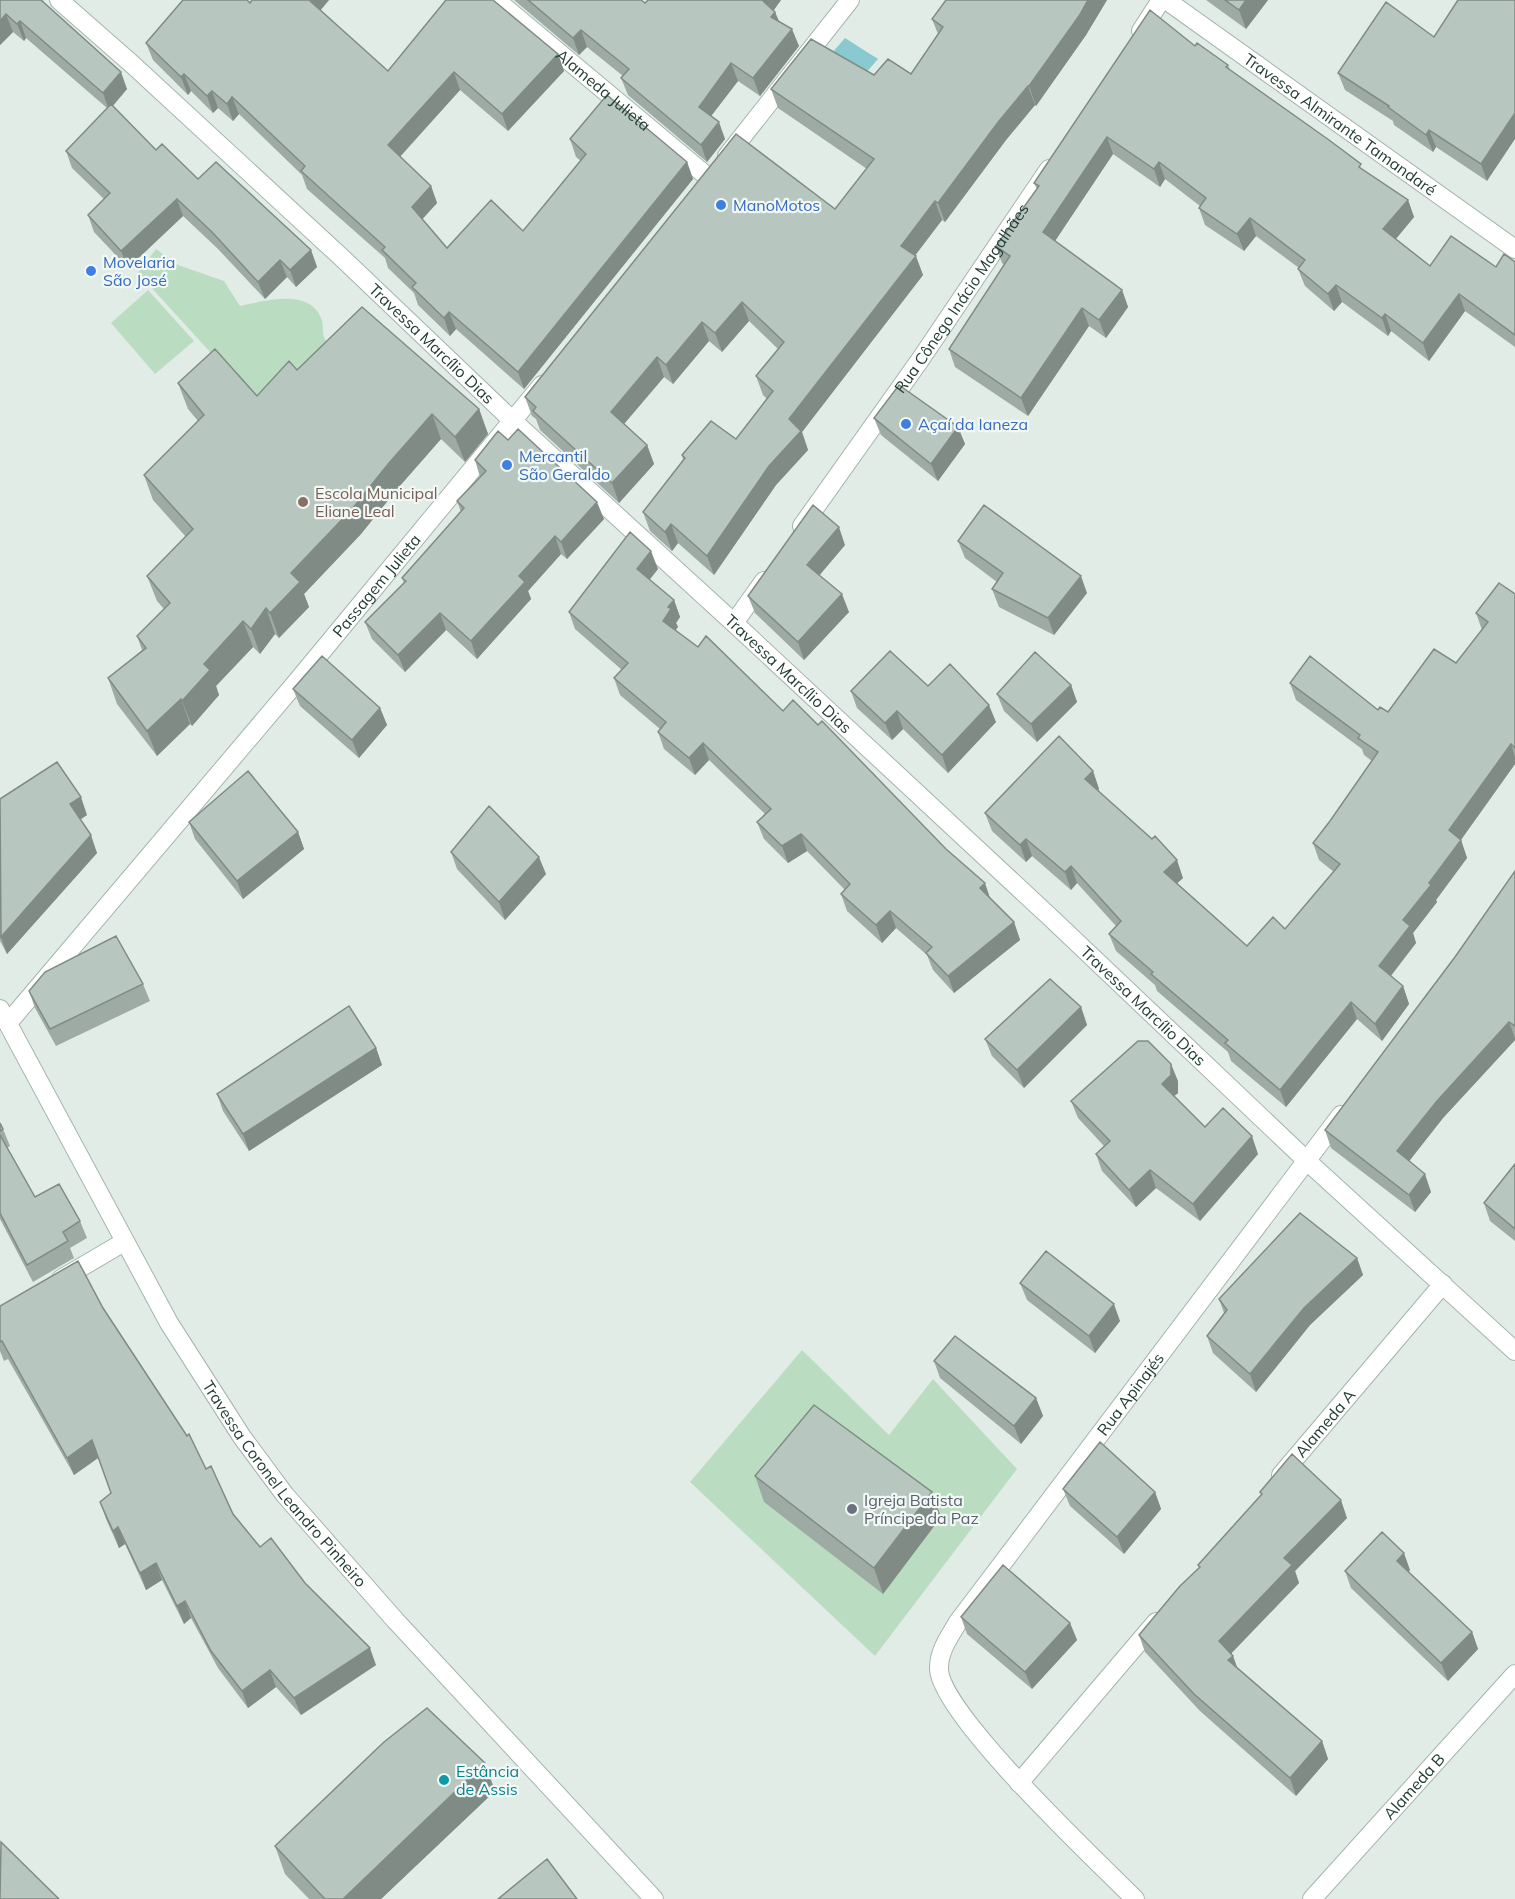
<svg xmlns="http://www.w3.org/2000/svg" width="1515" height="1899" font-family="Mulish,sans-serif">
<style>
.green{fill:#baddc2}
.water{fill:#89cad1}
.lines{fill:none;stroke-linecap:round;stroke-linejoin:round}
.minor-casing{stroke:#a5b4ae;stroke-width:20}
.tertiary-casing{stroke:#a5b4ae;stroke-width:20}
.minor{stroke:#fff;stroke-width:18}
.tertiary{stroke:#fff;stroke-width:18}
.wall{fill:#9daba4}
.shaded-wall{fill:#808b86}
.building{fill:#b7c7bf;stroke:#808b86;stroke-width:1.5}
.shop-dot{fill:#3f7fe0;stroke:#f2f8f5;stroke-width:2}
.education-dot{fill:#8d6e63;stroke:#f2f8f5;stroke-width:2}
.worship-dot{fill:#6b7280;stroke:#f2f8f5;stroke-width:2}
.culture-dot{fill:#0f9aa8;stroke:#f2f8f5;stroke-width:2}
.labels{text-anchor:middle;stroke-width:4.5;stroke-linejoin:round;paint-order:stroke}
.street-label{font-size:16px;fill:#223d34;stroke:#f2f8f5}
.shop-label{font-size:16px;fill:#366cbe;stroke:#f2f8f5;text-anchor:start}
.education-label{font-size:16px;fill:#785e54;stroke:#f2f8f5;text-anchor:start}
.worship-label{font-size:16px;fill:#5b616d;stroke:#f2f8f5;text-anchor:start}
.culture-label{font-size:16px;fill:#0d838f;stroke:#f2f8f5;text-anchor:start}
</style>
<rect width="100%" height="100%" fill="#e2ece7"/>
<path class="green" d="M156 249 178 265 224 281 240 306C264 301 309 288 321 318 324 324 322 331 324 337 326 342 330 348 333 353L278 397H251L138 273Z
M148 290 194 341 155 374 111 323Z
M802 1350 889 1435 933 1379 1017 1469 875 1656 690 1482Z"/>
<path class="water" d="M845 38 878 59 865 74 832 53Z"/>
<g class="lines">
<defs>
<g id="minor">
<path id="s1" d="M59 0 133 65 340 256 513 421 734 623 1050 917 1307 1161 1515 1351"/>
<path id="s2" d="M496 0 709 178"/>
<path id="s3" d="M1166 0 1515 249"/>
<path d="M1141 31 1161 0"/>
<path d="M727 156 850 0"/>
<path id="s4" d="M802 526 920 360 1049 169"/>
<path d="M734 623 764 581"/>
<path id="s5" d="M8 1023 299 679 542 385"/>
<path d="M61 1279 124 1242"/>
<path id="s6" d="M1281 1475 1443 1284"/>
<path d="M1019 1783 1156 1622"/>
<path id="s7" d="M1135 1899C1098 1862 938 1712 939 1668 939 1650 950 1636 958 1622L1341 1115"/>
<path id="s8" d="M1312 1899 1515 1674"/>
</g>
<g id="tertiary">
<path id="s9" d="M0 1009 169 1323 242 1437 285 1495 395 1620 654 1899"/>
</g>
</defs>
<use href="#minor" class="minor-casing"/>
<use href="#tertiary" class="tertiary-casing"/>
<use href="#minor" class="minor"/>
<use href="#tertiary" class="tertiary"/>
</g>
<path class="wall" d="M0 0H43L44 3 127 89 113 106 156 150 198 179 311 250 317 267 296 287 287 277 265 299 218 249 183 216 128 268 94 232 88 215 104 199 72 168 66 151 107 108 26 38 24 41 13 32 0 45Z
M252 0H329L320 10 388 71 558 54 564 71 508 131 460 90 400 157 431 186 437 203 422 219 447 248 523 231 581 161 576 157 570 139 687 162 693 179 524 389 456 329 450 336 418 305 414 293 388 268 385 258 307 189 302 175 239 114 233 121 218 108 213 113 191 91 188 95 153 60 146 43 250 3Z
M514 0H641L645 3 648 0H781L774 10 779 21 799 46 760 96 738 81 711 116 725 139 707 162 628 95 621 78 623 76 587 47 579 55Z
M946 0H1107L1086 35 1036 106 1035 105 1006 140 945 222 942 220 915 255 923 275 802 432 808 450 776 485 714 575 678 543 672 551 650 531 643 512 683 460 682 455 736 439 767 399 763 395 756 376 778 349 749 321 722 352 709 341 673 384 664 377 624 424 647 445 654 464 619 503 540 430 536 419 532 416 525 397 835 209 867 169 778 108 771 89 874 75 911 74 938 34 932 19Z
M1206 0H1268L1246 29Z
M1458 0 1487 181 1436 147 1433 152 1394 125 1393 121 1345 90 1338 73 1434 37Z
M1195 46 1228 65 1230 70 1363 170 1408 200 1414 217 1396 239 1430 266 1496 267 1515 262V347L1465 311 1429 361 1391 331 1388 336 1342 302 1334 311 1305 286 1298 269 1299 268 1256 236 1244 251 1205 225 1199 208 1200 206 1165 179 1160 187 1113 154 1055 241 1122 290 1128 307 1106 338 1089 326 1028 416 955 367 949 349 1004 265 1002 263 996 246 1037 189 1034 183Z
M297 370 479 409 488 434 465 462 441 439 398 488 361 534 304 594 309 607 279 638 275 634 260 654 253 647 216 686 219 695 192 726 190 724 157 756 117 704 108 678 142 650 137 636 164 609 157 601 147 576 186 537 153 500 144 475 198 421 188 409 178 383 257 396Z
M874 418 958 427 965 444 938 481 881 435Z
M475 460 604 519 567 559 561 554 528 591 531 599 477 659 446 630 405 672 372 639 365 622 404 583 402 578 461 512 457 501 480 477Z
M958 541 1087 593 1054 635 999 607 992 589 997 582 965 558Z
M845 545 819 575 849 612 804 660 755 613 748 596Z
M658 569 649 579 674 600 680 617 676 623 678 627 675 630 783 711 990 899 1014 922 1020 940 954 993 933 970 927 955 896 928 882 943 847 911 841 894 845 890 807 851 788 863 764 839 757 822 765 814 709 760 695 775 664 749 658 732 660 729 620 695 614 678 622 670 575 629 569 612Z
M1515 594V764L1461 840 1467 858 1436 900 1437 902 1413 933 1416 943 1391 976 1403 986 1409 1004 1382 1041 1357 1019 1286 1107 1231 1061 1228 1052 1157 991 1155 985 1116 951 1109 934 1116 926 1077 883 1071 890 1032 856 1026 862 992 831 985 813 1093 771 1099 789 1098 790 1183 878 1177 883 1247 946 1285 929 1334 872 1319 860 1313 843 1330 821 1372 761 1364 755 1362 749 1296 700 1290 683 1378 710 1388 712 1456 663 1482 630 1476 613Z
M1071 685 1077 702 1037 742 1004 711 997 694Z
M928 686 996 722 948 773 903 729 892 740 857 708 851 691Z
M293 689 380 708 387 725 359 758 300 706Z
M0 799 87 815 80 819 97 853 7 954 0 941Z
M189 822 298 832 304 849 243 899 195 839Z
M451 852 546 874 505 920 457 869Z
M1515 871V1040L1443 1118 1409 1161 1431 1192 1415 1212 1331 1148 1325 1130 1455 957Z
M143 984 150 1001 56 1046 35 1008 29 991Z
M1081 1007 1087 1025 1024 1088 992 1056 985 1039Z
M376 1048 382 1065 249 1151 223 1111 217 1094Z
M1178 1081V1093L1174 1096 1205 1127 1258 1154 1200 1221 1156 1188 1136 1207 1102 1171 1096 1154 1104 1146 1078 1118 1071 1101Z
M0 1123 3 1129 10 1146 7 1148 35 1197 80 1221 87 1238 70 1248 74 1258 33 1282 0 1219Z
M1515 1164V1241L1490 1221 1484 1203Z
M1357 1258 1363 1275 1310 1325 1256 1392 1213 1353 1207 1336 1224 1313 1219 1299Z
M1020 1283 1120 1321 1095 1353 1027 1300Z
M0 1306 103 1308 206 1469 233 1514 260 1547 305 1583 376 1665 301 1715 276 1687 248 1708 218 1668 191 1618 184 1624 162 1580 146 1590 125 1544 119 1548 106 1519 100 1502 111 1493 98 1458 74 1475 8 1359 4 1361 0 1351Z
M934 1361 1036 1398 1043 1416 1021 1444 940 1378Z
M755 1476 941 1517 883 1594 764 1502Z
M1063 1489 1155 1492 1161 1509 1124 1554 1070 1506Z
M1260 1492 1347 1518 1295 1571 1299 1583 1231 1653 1233 1656 1237 1667 1322 1741 1328 1759 1296 1796 1200 1711 1145 1652 1139 1635 1199 1568 1198 1565 1261 1495Z
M1410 1570 1408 1572 1472 1632 1478 1649 1448 1681 1351 1588 1345 1571Z
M961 1617 1070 1623 1077 1640 1032 1689 967 1634Z
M495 1791 381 1899H309L285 1874 275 1846Z"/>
<path class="shaded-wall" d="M309 0H329L315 17Z
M762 0H781L768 18Z
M1088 0H1107L1086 35 1036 106 1029 86Z
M1246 0H1268L1246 29 1239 10Z
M775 12 782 29 771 17Z
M6 14 13 32 0 45V21Z
M20 21 26 38 24 41 17 24Z
M792 29 799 46 760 96 753 78Z
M581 30 587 47 579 55 573 38Z
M558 54 564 71 508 131 502 114Z
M731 63 738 81 705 124 699 107Z
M121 72 127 89 109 110 103 93Z
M454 72 460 90 394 163 388 145Z
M184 74 191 91 188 95 181 77Z
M1028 86 1035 105 1006 140 945 222 938 203 999 121Z
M212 91 218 108 213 113 207 96Z
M232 97 239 114 233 121 227 104Z
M1515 113V139L1487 181 1481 164Z
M719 122 725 139 707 162 701 145Z
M1429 130 1436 147 1433 152 1426 135Z
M1107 137 1113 154 1049 250 1043 232Z
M687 162 693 179 524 389 518 372Z
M1159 162 1165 179 1160 187 1154 169Z
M431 186 437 203 418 224 412 207Z
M177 199 183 216 128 268 121 251Z
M1408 200 1414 217 1389 247 1383 229Z
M935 201 942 220 908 265 901 246Z
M1250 218 1256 236 1244 251 1237 234Z
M311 250 317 267 296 287 290 270Z
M916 256 923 275 802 432 808 450 776 485 714 575 707 556 789 419Z
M280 260 287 277 265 299 258 282Z
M1336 285 1342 302 1334 311 1328 294Z
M1122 290 1128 307 1106 338 1099 320Z
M1459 294 1465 311 1429 361 1423 343Z
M742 302 749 321 722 352 715 333Z
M1082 308 1089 326 1028 416 1021 398Z
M449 312 456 329 450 336 444 318Z
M1385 314 1391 331 1388 336 1382 318Z
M702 322 709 341 673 384 666 365Z
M657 357 664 377 618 431 611 412Z
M479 409 488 434 465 462 455 437Z
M432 414 441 439 398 488 361 534 304 594 309 607 279 638 270 613 291 573Z
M958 427 965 444 938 481 931 464Z
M647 445 654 464 619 503 612 483Z
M597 502 604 519 567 559 561 542Z
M671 524 678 543 672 551 665 532Z
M839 527 845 545 813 583 807 565Z
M555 536 561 554 528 591 531 599 477 659 471 641 519 576Z
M651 551 658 569 644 587 637 569Z
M1081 576 1087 593 1054 635 1048 618Z
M842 594 849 612 804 660 798 642Z
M674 600 680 617 676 623 678 627 669 639 663 621 668 607Z
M266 608 275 634 260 654 251 629Z
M440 613 446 630 405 672 398 655Z
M243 621 253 647 216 686 219 695 192 726 182 701 204 664Z
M1071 685 1077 702 1037 742 1031 724Z
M181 699 190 724 157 756 147 731Z
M989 705 996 722 948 773 942 755Z
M380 708 387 725 359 758 352 740Z
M897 711 903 729 892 740 885 723Z
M703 743 709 760 695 775 689 758Z
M1511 744 1515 757V764L1455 848 1449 830Z
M1093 771 1099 789 1092 797 1085 779Z
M81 797 87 815 77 822 70 804Z
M298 832 304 849 243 899 237 881Z
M801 834 807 851 788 863 782 846Z
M91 835 97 853 7 954 1 937Z
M1026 839 1032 856 1026 862 1020 845Z
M1461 840 1467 858 1436 900 1437 902 1413 933 1416 943 1385 983 1379 966 1403 920Z
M539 857 546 874 505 920 499 902Z
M1177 860 1183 878 1171 889 1164 872Z
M1071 866 1077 883 1071 890 1065 872Z
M985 883 991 901 980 888Z
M890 911 896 928 882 943 876 925Z
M1014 922 1020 940 954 993 948 976Z
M1403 986 1409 1004 1382 1041 1375 1024Z
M1351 1002 1357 1019 1286 1107 1280 1090Z
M1081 1007 1087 1025 1024 1088 1017 1070Z
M1509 1022 1515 1038V1040L1443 1118 1403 1169 1397 1151 1437 1101Z
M376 1048 382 1065 249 1151 243 1134Z
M1171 1064 1178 1081V1093L1168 1101 1162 1084Z
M1252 1136 1258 1154 1200 1221 1193 1204Z
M1150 1170 1156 1188 1136 1207 1129 1190Z
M1425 1174 1431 1192 1415 1212 1409 1195Z
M1357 1258 1363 1275 1310 1325 1256 1392 1250 1374 1304 1308Z
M1114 1304 1120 1321 1095 1353 1089 1336Z
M1036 1398 1043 1416 1021 1444 1014 1426Z
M92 1440 98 1458 74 1475 67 1458Z
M932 1492 941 1517 883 1594 874 1568Z
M1155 1492 1161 1509 1124 1554 1117 1537Z
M1341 1500 1347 1518 1295 1571 1299 1583 1226 1659 1219 1641 1284 1558Z
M118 1527 125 1544 119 1548 113 1531Z
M1404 1553 1410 1570 1403 1578 1397 1561Z
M156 1563 162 1580 146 1590 140 1573Z
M185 1601 191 1618 184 1624 177 1606Z
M1070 1623 1077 1640 1032 1689 1025 1672Z
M1472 1632 1478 1649 1448 1681 1441 1663Z
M370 1648 376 1665 301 1715 294 1698Z
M1233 1656 1239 1673 1228 1660Z
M270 1670 276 1687 248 1708 242 1691Z
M1322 1741 1328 1759 1296 1796 1290 1778Z
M485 1763 495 1791 381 1899H343Z"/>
<path class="building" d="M0 0H41L121 72 103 93 20 21 17 24 6 14 0 21Z
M183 0H247L250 3 252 0H309L388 71 446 0H493L558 54 502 114 454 72 388 145 431 186 412 207 447 248 491 200 523 231 586 154 570 139 607 95 687 162 518 372 449 312 444 318 412 287 416 283 382 250 385 247 301 171 305 166 232 97 227 104 212 91 207 96 184 74 181 77 146 43Z
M528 0H641L645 3 648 0H762L775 12 771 17 792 29 753 78 731 63 699 107 719 122 701 145 621 78 629 69 581 30 573 38Z
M946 0H1088L1079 16 1029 86H1028L999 121 938 203 935 201 901 246 916 256 789 419 801 431 769 466 707 556 671 524 665 532 643 512 685 458 682 455 711 421 736 439 773 391 756 376 784 342 742 302 715 333 702 322 666 365 657 357 611 412 647 445 612 483 533 411 536 407 525 397 736 134 835 209 874 159 771 89 811 39 874 75 888 59 911 74 943 27 932 19Z
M1225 0H1246L1239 10Z
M1458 0H1515V113L1481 164 1429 130 1426 135 1388 107 1389 106 1338 73 1386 2 1434 37Z
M1150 10 1195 46 1197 43 1228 65 1226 67 1329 140 1361 164 1359 167 1408 200 1383 229 1430 266 1451 236 1496 267 1504 254 1515 262V335L1459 294 1423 343 1385 314 1382 318 1336 285 1328 294 1298 269 1305 260 1250 218 1237 234 1199 208 1206 198 1159 162 1154 169 1107 137 1043 232 1122 290 1099 320 1082 308 1021 398 949 349 1010 256 996 246 1039 186 1034 183Z
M111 104 156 150 162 144 198 179 216 162 311 250 290 270 280 260 258 282 212 232 177 199 121 251 88 215 110 193 66 151Z
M362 307 479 409 455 437 432 414 389 463 352 509 291 573 300 582 270 613 266 608 251 629 243 621 204 664 210 670 182 701 181 699 147 731 108 678 146 648 137 636 170 603 147 576 193 529 144 475 204 415 178 383 215 349 257 396 289 361 297 370Z
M899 385 958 427 931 464 874 418Z
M518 429 597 502 561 542 555 536 519 576 525 582 471 641 440 613 398 655 365 622 406 581 402 578 464 508 457 501 486 471 475 460 498 431 508 440Z
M813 505 839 527 807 565 842 594 798 642 748 596Z
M984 505 1081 576 1048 618 992 589 1003 573 958 541Z
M630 532 651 551 637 569 674 600 668 607 671 609 663 621 698 647 706 636 783 711 793 700 818 725 822 721 946 849 985 883 980 888 1014 922 948 976 926 953 932 947 890 911 876 925 841 894 850 884 801 834 782 846 757 822 771 809 703 743 689 758 658 732 666 722 614 678 628 663 569 612Z
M1499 583 1515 594V748L1511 744 1449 830 1461 840 1429 883 1431 885 1403 920 1410 926 1379 966 1403 986 1375 1024 1351 1002 1280 1090 1225 1043 1228 1040 1151 974 1153 972 1109 934 1121 921 1071 866 1065 872 1026 839 1020 845 985 813 1059 736 1093 771 1085 779 1152 839 1155 836 1177 860 1164 872 1247 946 1273 917 1285 929 1340 864 1313 843 1330 821 1378 752 1358 738 1360 735 1290 683 1310 656 1378 710 1380 707 1388 712 1434 649 1456 663 1488 622 1476 613Z
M890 651 928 686 950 664 989 705 942 755 897 711 885 723 851 691Z
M1035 652 1071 685 1031 724 997 694Z
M322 656 380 708 352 740 293 689Z
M57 762 81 797 70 804 91 835 1 937 0 799Z
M248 771 298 832 237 881 189 822Z
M489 806 539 857 499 902 451 852Z
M1515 871V1026L1509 1022 1437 1101 1397 1151 1425 1174 1409 1195 1325 1130 1455 957Z
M116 936 143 984 50 1029 29 991 45 972Z
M1050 979 1081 1007 1017 1070 985 1039Z
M349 1006 376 1048 243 1134 217 1094Z
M1138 1041H1148L1171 1064V1075L1162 1084 1205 1127 1223 1108 1252 1136 1193 1204 1150 1170 1129 1190 1096 1154 1110 1141 1071 1101Z
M0 1123 3 1129 0 1131Z
M0 1135 35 1197 59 1184 80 1221 63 1232 68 1241 27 1265 0 1213Z
M1515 1164V1229L1484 1203Z
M1300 1213 1357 1258 1304 1308 1250 1374 1207 1336 1227 1310 1219 1299Z
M1046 1251 1114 1304 1089 1336 1020 1283Z
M78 1261 103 1308 187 1436 189 1434 206 1469 211 1466 233 1514 260 1547 271 1538 305 1583 370 1648 294 1698 270 1670 242 1691 211 1651 185 1601 177 1606 156 1563 140 1573 118 1527 113 1531 100 1502 111 1493 92 1440 67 1458 2 1341 0 1342V1306Z
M955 1336 1036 1398 1014 1426 934 1361Z
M814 1405 932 1492 874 1568 755 1476Z
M1100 1442 1155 1492 1117 1537 1063 1489Z
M1292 1454 1341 1500 1284 1558 1292 1565 1219 1641 1233 1656 1228 1660 1322 1741 1290 1778 1194 1694 1139 1635 1180 1586 1200 1567 1198 1565 1262 1494 1260 1492Z
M1382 1532 1404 1553 1397 1561 1472 1632 1441 1663 1345 1571Z
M1003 1565 1070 1623 1025 1672 961 1617Z
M427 1708 485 1763 343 1899H325L275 1846 384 1742Z
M1 1842 59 1899H0Z
M547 1859 577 1899H498Z"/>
<g class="shop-dot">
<circle cx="721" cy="205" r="6"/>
<circle cx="91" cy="271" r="6"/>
<circle cx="906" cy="424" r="6"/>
<circle cx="507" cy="465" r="6"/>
</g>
<circle class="education-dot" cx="303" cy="502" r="6"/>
<circle class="worship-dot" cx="852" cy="1509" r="6"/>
<circle class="culture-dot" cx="444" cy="1780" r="6"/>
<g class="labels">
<g class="street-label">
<text dy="6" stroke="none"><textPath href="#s2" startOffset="140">Alameda Julieta</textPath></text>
<text dy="6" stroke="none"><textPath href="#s3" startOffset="214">Travessa Almirante Tamandaré</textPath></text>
<text dy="6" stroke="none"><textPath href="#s4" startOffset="278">Rua Cônego Inácio Magalhães</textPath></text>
<text dy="6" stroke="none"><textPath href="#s1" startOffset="507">Travessa Marcílio Dias</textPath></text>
<text dy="6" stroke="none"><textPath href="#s5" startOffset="572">Passagem Julieta</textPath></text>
<text dy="6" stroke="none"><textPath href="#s1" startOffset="993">Travessa Marcílio Dias</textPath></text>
<text dy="6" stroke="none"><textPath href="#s1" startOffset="1479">Travessa Marcílio Dias</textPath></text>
<text dy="6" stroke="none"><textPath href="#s7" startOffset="642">Rua Apinajés</textPath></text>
<text dy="6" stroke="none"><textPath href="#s6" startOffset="68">Alameda A</textPath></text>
<text dy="6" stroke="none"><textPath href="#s9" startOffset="555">Travessa Coronel Leandro Pinheiro</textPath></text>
<text dy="6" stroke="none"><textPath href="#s8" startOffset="152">Alameda B</textPath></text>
</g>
<g class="shop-label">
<text x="733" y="211">ManoMotos</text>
<text x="103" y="268">Movelaria<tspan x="103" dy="18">São José</tspan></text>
<text x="918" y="430">Açaí da Ianeza</text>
<text x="519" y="462">Mercantil<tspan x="519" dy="18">São Geraldo</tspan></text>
</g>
<g class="education-label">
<text x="315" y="499">Escola Municipal<tspan x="315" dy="18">Eliane Leal</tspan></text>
</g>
<g class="worship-label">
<text x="864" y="1506">Igreja Batista<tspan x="864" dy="18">Príncipe da Paz</tspan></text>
</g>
<g class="culture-label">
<text x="456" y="1777">Estância<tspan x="456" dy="18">de Assis</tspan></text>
</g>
</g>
</svg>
